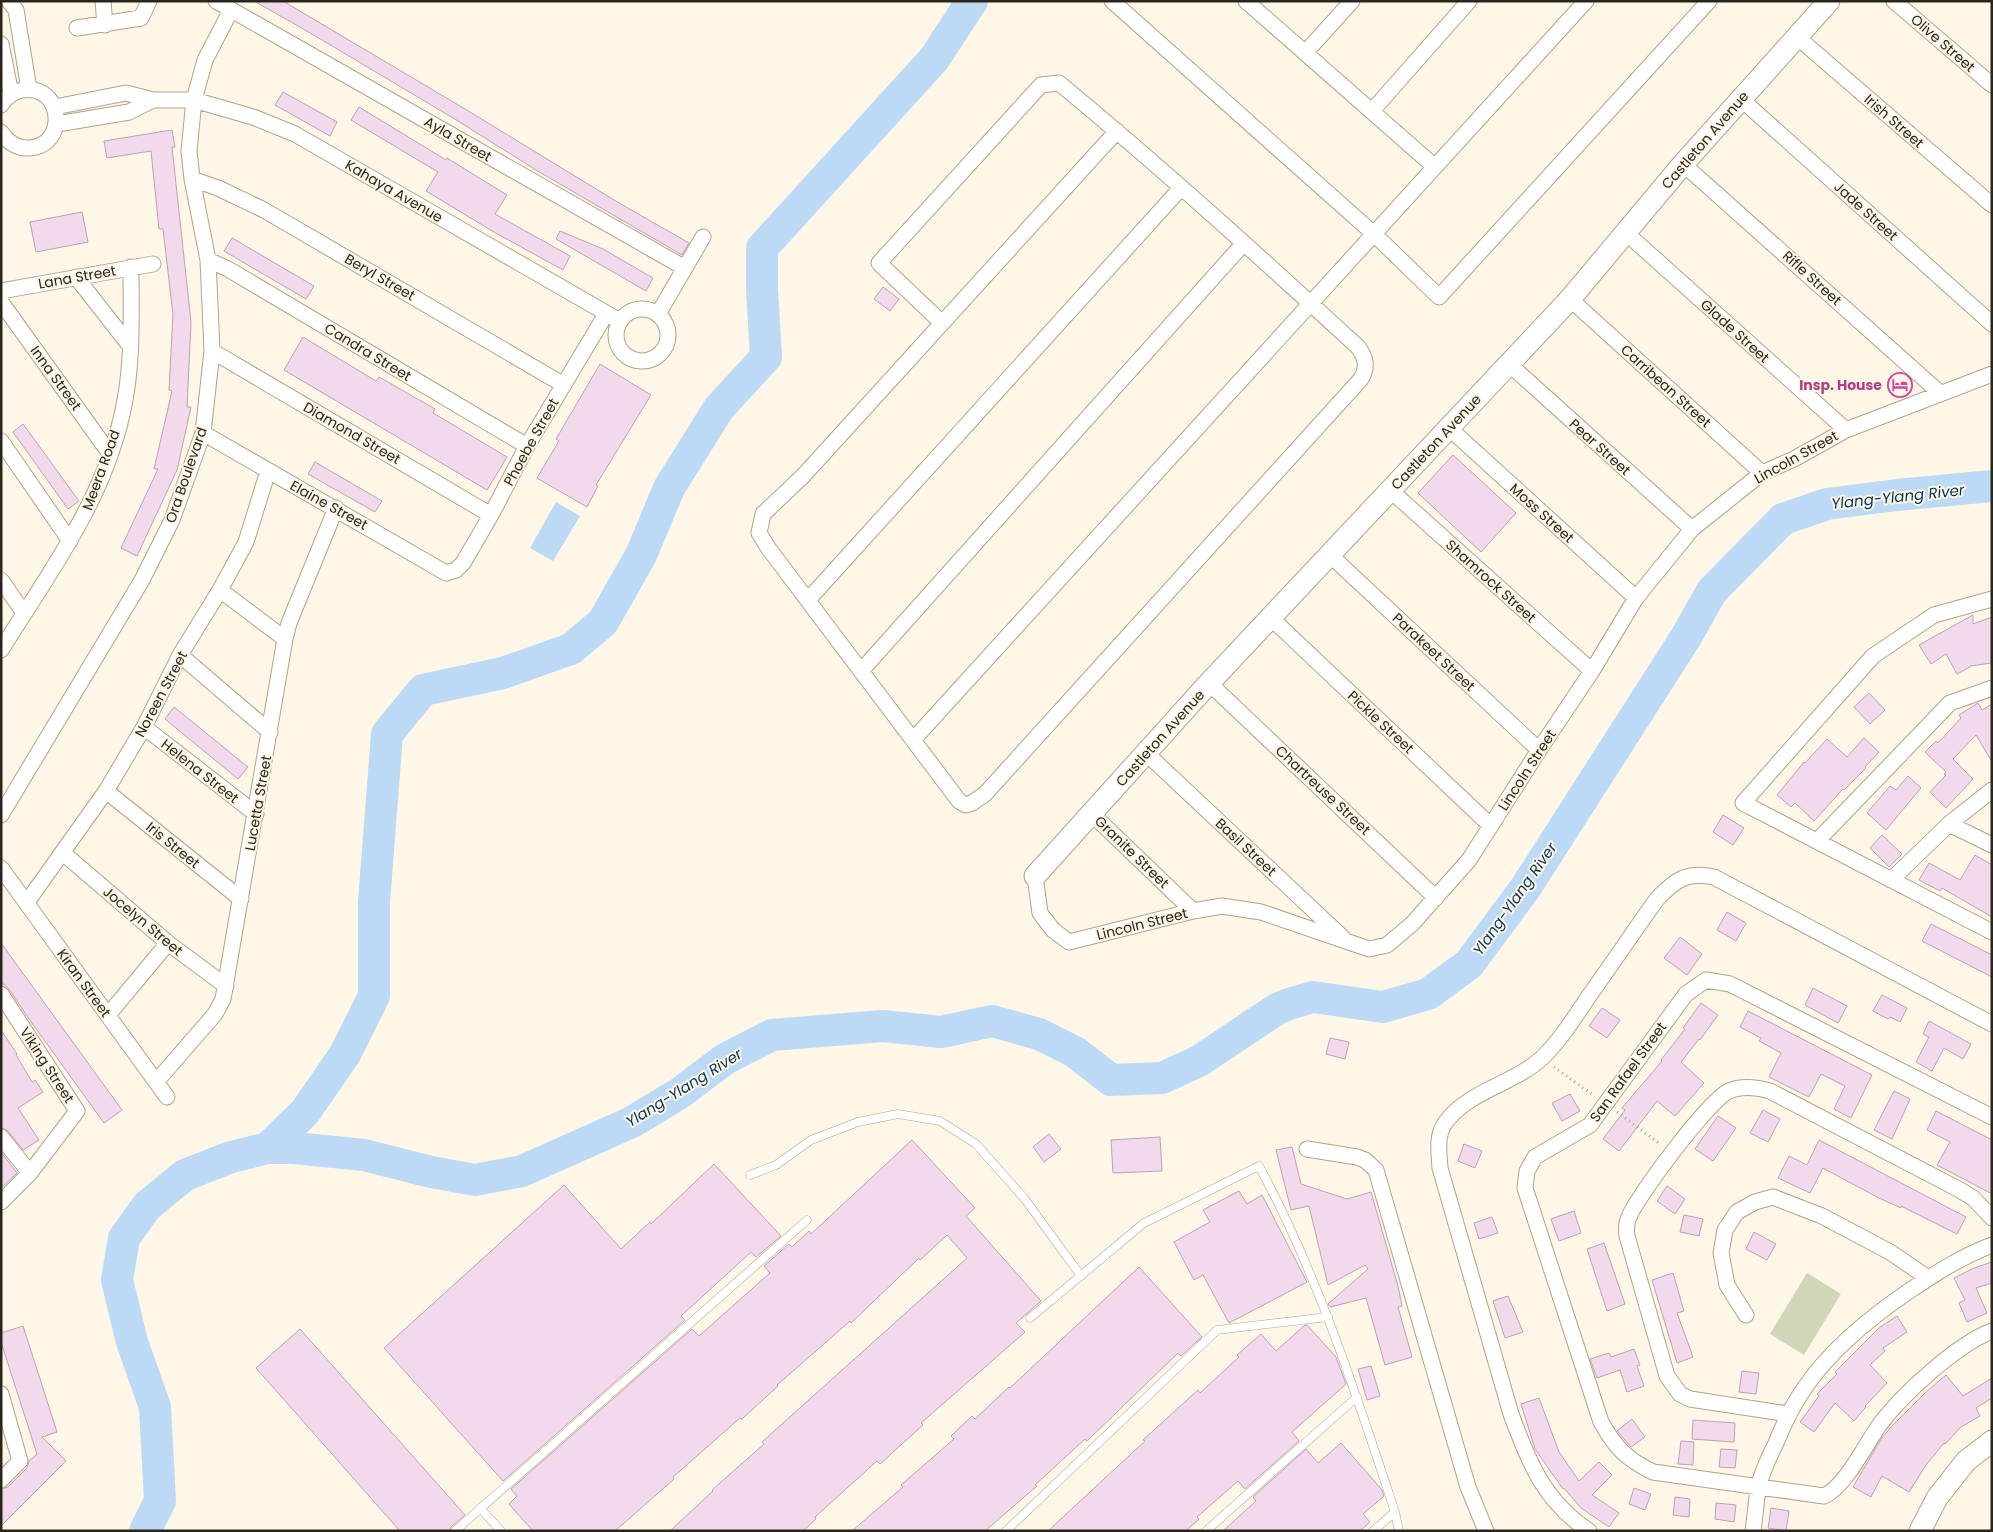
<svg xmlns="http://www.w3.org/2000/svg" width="1993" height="1532" font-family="Poppins,sans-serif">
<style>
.green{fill:#d2d6b8}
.water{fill:#bcdaf6}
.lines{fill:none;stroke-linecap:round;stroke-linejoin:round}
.river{stroke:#bcdaf6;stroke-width:32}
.building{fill:#f3d9ec;stroke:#bba2b5}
.lane-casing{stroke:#b0a389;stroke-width:9}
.street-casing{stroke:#b0a389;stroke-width:17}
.secondary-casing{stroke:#b0a389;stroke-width:23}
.path{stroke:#a9a395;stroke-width:3;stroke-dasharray:1 4;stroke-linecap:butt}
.lane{stroke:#fff;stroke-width:8}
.street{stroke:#fff;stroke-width:15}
.secondary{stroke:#fff;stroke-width:21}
.labels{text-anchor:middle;stroke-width:4;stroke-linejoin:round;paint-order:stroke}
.street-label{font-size:14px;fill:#2b261c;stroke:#fef6e6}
.hotel-label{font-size:14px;font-weight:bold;fill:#b23c85;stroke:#fef6e6;text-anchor:end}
.water-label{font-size:15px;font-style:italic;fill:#04365a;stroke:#fef6e6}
</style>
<rect width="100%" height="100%" fill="#fef6e6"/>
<path class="green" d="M1807 1273 1841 1294 1804 1355 1770 1334Z"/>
<path class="water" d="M556 502 580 516 553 561 530 548Z"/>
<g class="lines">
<path class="river" d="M268 1148 305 1112 345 1054 374 996V902L387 734 423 690 503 673 571 649 603 622 641 555 669 488 719 408 766 357 762 289V248L934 59 972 1
M145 1531 160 1501 155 1407 132 1342 117 1280 124 1238 147 1206 185 1175 231 1157 268 1148H294L364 1155 431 1172 475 1180 522 1171 632 1122 680 1093 725 1059 772 1035 883 1026 941 1032 992 1021 1039 1034 1075 1052 1111 1080 1162 1078 1199 1061 1277 1009 1289 1004 1313 997 1383 1007 1428 994 1469 964 1526 887 1686 637 1712 591 1783 519 1827 504 1897 495 1992 486"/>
</g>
<path class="building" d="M254 1H283L465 109 619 203 689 243 682 255 536 170 458 121 307 31Z
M283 92 337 122 330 136 275 105Z
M359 107 446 160 447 158 507 195 495 214 570 256 563 270 494 232 426 191 438 172 351 120Z
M172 130 175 147H172L191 322 187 407H191L177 470 137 556 121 548 158 469H154L172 391 169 390 173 314 163 229H159L151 151 107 158 104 141Z
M82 212 88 242 36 252 30 222Z
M560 231 603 249 653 278 646 291 556 239Z
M232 238 314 286 306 299 224 251Z
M883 287 899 299 890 311 874 299Z
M303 337 376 381 379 377 435 409 433 413 507 457 487 490 284 370Z
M600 364 651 395 596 485 598 486 587 507 537 478 559 441 556 439Z
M23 424 79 501 68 509 13 432Z
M1453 455 1516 513 1481 552 1418 493Z
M315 462 382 501 375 512 308 474Z
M1973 615V624L1992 617V663L1970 666V667L1957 674 1946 654 1931 664 1919 645Z
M1869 693 1885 710 1870 724 1854 707Z
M1978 703 1982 710 1992 704V762L1976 735 1953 759 1973 779 1946 808 1930 792 1946 775 1944 774 1946 772 1925 752 1936 741 1938 743 1961 718 1959 715Z
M174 707 248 767 238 779 165 719Z
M1864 738 1879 752 1865 767 1866 768 1844 790 1843 789 1814 821 1795 803 1791 807 1777 795 1804 762 1805 763 1827 739 1847 757Z
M1908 776 1921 788 1886 830 1867 813 1890 786 1896 790Z
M1723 815 1744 828 1733 845 1713 832Z
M1882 835 1902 854 1889 867 1870 848Z
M1975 855 1992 865V917L1942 888 1940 891 1919 880 1929 863 1960 880Z
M1727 912 1746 923 1736 941 1717 930Z
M1931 924 1992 955V977L1922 941Z
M1680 937 1702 954 1687 975 1664 958Z
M1 943 122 1110 104 1123 29 1019 9 989 1 982Z
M1813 988 1847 1006 1838 1023 1805 1005Z
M1882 995 1907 1008 1900 1022 1890 1017 1888 1019 1873 1011Z
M1701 1003 1718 1015 1700 1040 1699 1039 1681 1062 1704 1083 1675 1116 1657 1101 1619 1151 1603 1139 1625 1110 1622 1108 1662 1061 1661 1060 1685 1029 1683 1028Z
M1602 1008 1620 1020 1607 1038 1589 1026Z
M1748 1011 1872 1075 1851 1118 1834 1109 1845 1086 1821 1074 1809 1097 1769 1077 1781 1053 1759 1041 1761 1038 1740 1027Z
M1929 1021 1971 1044 1963 1059 1944 1048 1932 1071 1916 1062 1929 1037 1923 1034Z
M1 1030 17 1054 16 1055 32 1082 35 1080 43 1092 18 1108 39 1140 23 1150 8 1131 1 1128Z
M1330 1038 1349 1042 1345 1059 1326 1054Z
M1894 1091 1910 1099 1892 1139 1874 1130Z
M1570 1094 1580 1111 1562 1121 1552 1103Z
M1763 1110 1780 1119 1768 1142 1750 1133Z
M1936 1111 1992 1140V1194L1937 1165 1950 1142 1927 1130Z
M1718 1116 1736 1128 1713 1161 1695 1149Z
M1049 1134 1061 1149 1044 1162 1033 1147Z
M1160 1137 1162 1171 1113 1173 1111 1140Z
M912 1140 975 1208 966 1216 1041 1301 1016 1323 1025 1332 921 1423 923 1425 880 1464 877 1461 815 1517 816 1519 803 1531H670L713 1491 712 1490 764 1444 762 1442 967 1258 947 1235 920 1260 919 1258 851 1323 850 1321 777 1385 778 1386 742 1419 740 1418 673 1477 674 1479 615 1531H533L509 1504 517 1496 511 1489 692 1329 699 1336 770 1273 764 1266 789 1244 792 1247 809 1231 811 1234Z
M1819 1140 1966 1217 1957 1234 1901 1206V1208L1879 1198 1823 1168 1810 1193 1778 1178 1789 1156 1807 1165Z
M1464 1144 1482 1151 1475 1168 1458 1161Z
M1292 1147 1301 1184 1347 1199 1371 1192 1398 1286 1402 1306 1398 1307 1412 1357 1385 1365 1366 1298 1330 1307 1328 1304 1368 1269 1365 1265 1328 1285 1309 1206 1291 1210 1276 1150Z
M1 1152 17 1173 1 1188Z
M714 1164 781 1236 756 1257 751 1252 681 1316 685 1320 503 1481 384 1348 564 1185 621 1249 650 1222 651 1224Z
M1667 1186 1685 1199 1675 1214 1657 1201Z
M1239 1191 1247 1204 1262 1195 1307 1282 1229 1323 1203 1275 1194 1280 1174 1242 1210 1222 1203 1210Z
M1574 1211 1581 1233 1559 1241 1551 1219Z
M1684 1215 1703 1219 1699 1236 1680 1232Z
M1492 1217 1498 1233 1479 1239 1474 1223Z
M1754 1232 1776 1244 1767 1260 1746 1249Z
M1604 1243 1625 1304 1607 1311 1587 1249Z
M1992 1262V1283L1976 1288 1987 1313 1967 1322 1959 1303 1965 1300 1954 1278 1974 1268Z
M1139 1267 1202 1337 1194 1344 1181 1356 1178 1353 1087 1441 1085 1439 1035 1485 1037 1486 985 1531H852L903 1487 901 1485 954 1439 951 1436 972 1416 975 1419 1009 1387 1010 1388Z
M1673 1273 1684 1311 1677 1313 1693 1357 1677 1363 1652 1280Z
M1508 1296 1523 1332 1505 1338 1493 1301Z
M1897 1316 1907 1332 1883 1348 1885 1351 1870 1365 1887 1383 1865 1406 1866 1407 1854 1421 1835 1403 1814 1432 1800 1422 1819 1396 1817 1394 1837 1374 1835 1372 1880 1327Z
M1305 1325H1307L1336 1357 1346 1384 1292 1432 1299 1441 1245 1489 1238 1481 1197 1517 1199 1519 1186 1531H1048L1145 1441 1143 1440 1198 1390 1200 1393 1239 1357 1237 1355 1261 1334 1276 1351Z
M23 1326 57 1432 42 1437 66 1461 1 1526V1489L8 1487 27 1468 29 1461 37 1454 1 1342V1333Z
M300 1329 465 1515 451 1527 450 1531H400L256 1368Z
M1634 1349 1640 1365 1637 1366 1644 1386 1627 1392 1620 1370 1597 1378 1590 1359 1609 1353 1611 1357Z
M1371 1366 1380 1396 1367 1400 1358 1369Z
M1742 1371 1759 1373 1756 1394 1739 1392Z
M1946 1375 1963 1396 1992 1378V1398L1976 1408 1980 1416 1961 1427 1945 1444 1944 1443 1926 1465 1909 1492 1882 1476 1871 1497 1853 1487 1881 1439 1890 1428 1926 1392Z
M1539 1398 1559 1452 1579 1481 1599 1462 1612 1475 1592 1495 1619 1513 1609 1527 1581 1508 1564 1488 1563 1489 1535 1449 1521 1404Z
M1632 1419 1645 1437 1631 1447 1617 1431Z
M1693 1420 1735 1423 1734 1442 1692 1439Z
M1681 1441 1694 1442 1693 1465 1678 1464Z
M1341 1443 1382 1490 1384 1496 1363 1514 1370 1522 1360 1531H1223L1256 1501 1253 1497 1306 1449 1318 1463Z
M1721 1449 1737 1450 1735 1468 1719 1467Z
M1634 1488 1651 1494 1645 1510 1629 1504Z
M1675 1497 1690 1499 1689 1517 1673 1515Z
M1716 1503 1736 1505 1734 1522 1715 1519Z
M1771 1508 1789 1511 1786 1531 1768 1528Z"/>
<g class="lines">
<defs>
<path id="lane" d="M750 1175 776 1165 811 1140 858 1122 898 1114 940 1121 976 1144 1024 1198 1081 1276
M1030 1318 1144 1223 1259 1166C1318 1275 1356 1394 1395 1512L1399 1531
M480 1508 501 1531
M455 1531 807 1220
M1006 1531 1217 1330 1328 1317
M1206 1531 1357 1397
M1373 1531 1395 1512"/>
<path id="street" d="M9 1 16 10 29 89
M103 1 105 25
M216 1 685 268
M1112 1 1374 234 1439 297 1709 1
M1246 1 1435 167
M1894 1 1992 85
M77 28 141 18 149 1
M1797 37 1992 205
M1 44 11 94
M1305 53 1352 1
M1741 99 1992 324
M1 105C6 97 13 92 22 90 63 83 69 146 29 148 18 149 7 142 1 132
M55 107 126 93 153 100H194L253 117 295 134 620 321
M1372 111 1469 1
M57 124 129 112 153 100
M1683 164 1940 393
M192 179 218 188 264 210 564 385
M1625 232 1846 430
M208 260 228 269 527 446
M76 277 130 346
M1 291 153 264
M1570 299 1762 473
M1 302 110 454
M616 335a26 26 0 1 1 52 0a26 26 0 1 1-52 0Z
M658 314 703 237
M942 323 879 263 1041 85 1059 83C1162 168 1260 257 1358 347 1366 358 1368 367 1361 379L985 794 972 803 966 805 959 801 769 549 759 533 763 514 803 476 1117 131
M212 351 491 515
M1509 364 1692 529
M1449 428 1636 598
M203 433 446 573 456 570 463 563 491 515 527 446 606 314
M1 441 70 541
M1390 490 1592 671
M1330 555 1539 750
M1 580 24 613
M220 590 285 639
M1992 599 1934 615 1873 656 1743 803 1992 932
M808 600 1181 188
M1271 618 1491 826
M1 650C51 570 108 495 125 400 133 356 131 311 131 267
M180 655 270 732
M861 671 1244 243
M1209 683 1436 898
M144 727 256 814
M913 740 1586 1
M1146 753 1342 937
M106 791 241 899
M1092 814 1193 911
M1 815 142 580 172 520 203 433 212 351 208 260 192 179 189 151 194 100 205 60 231 10
M1949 824 1992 845
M1817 841 1950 703 1992 688
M63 853 168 943 226 986
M1 868 167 1097
M1035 876 1040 913 1053 930 1069 942 1193 911 1222 906 1261 912 1369 949 1387 945 1412 924 1469 860 1539 750 1592 671 1636 598 1692 529 1762 473 1794 459 1846 430 1992 374
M1891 880 1949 824 1992 790
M27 902 106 791 144 727 180 655 220 590 246 542 268 471
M1 994 77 1111 30 1173 1 1202
M108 1015 168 943
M156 1082 215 1014 223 999 285 639 289 623 336 508
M1992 1117 1730 984 1706 980 1686 994 1590 1125 1535 1157 1527 1171 1525 1188 1601 1422C1615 1447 1626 1459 1653 1472L1824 1496C1845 1487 1866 1444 1880 1424 1903 1394 1957 1344 1992 1331
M1 1137 30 1173
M1307 1149 1357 1157 1365 1160 1376 1170 1468 1487 1486 1531
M1746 1315 1727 1285 1721 1253 1725 1230 1737 1212 1755 1202 1773 1197 1822 1216 1890 1252 1928 1278
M1 1394 20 1461 1 1480
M1788 1414 1690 1399 1680 1394 1667 1376 1627 1236C1626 1229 1626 1223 1629 1217 1638 1195 1709 1100 1729 1091 1742 1085 1756 1087 1770 1091L1960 1190 1973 1198 1992 1218
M1589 1531C1544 1501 1529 1463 1511 1414L1440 1168C1439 1153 1436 1136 1445 1123 1469 1090 1515 1084 1543 1057 1561 1039 1575 1017 1589 996 1612 964 1634 931 1657 899 1675 880 1687 871 1714 877L1992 1024
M1753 1531C1755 1517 1756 1503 1758 1489 1761 1474 1769 1457 1776 1443 1784 1423 1793 1404 1806 1386 1832 1348 1871 1317 1909 1291 1935 1274 1962 1256 1992 1245"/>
<path id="secondary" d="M1035 876 1209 683 1570 299 1683 164 1829 1
M1920 1531 1937 1498 1966 1461 1992 1441"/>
</defs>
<use href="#lane" class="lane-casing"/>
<use href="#street" class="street-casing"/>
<use href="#secondary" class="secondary-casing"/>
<path class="path" d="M1554 1067 1593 1095
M1617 1112 1660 1144"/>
<use href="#lane" class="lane"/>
<use href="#street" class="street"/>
<use href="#secondary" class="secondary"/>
</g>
<defs>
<symbol id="hotel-ring" viewBox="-11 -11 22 22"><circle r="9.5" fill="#fef6e6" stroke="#d1479c" stroke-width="1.5"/><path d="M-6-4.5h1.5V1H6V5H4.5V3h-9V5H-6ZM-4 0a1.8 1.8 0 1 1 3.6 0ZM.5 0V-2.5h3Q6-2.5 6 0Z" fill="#d1479c"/></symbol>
</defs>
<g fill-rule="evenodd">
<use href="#hotel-ring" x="1886" y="371" width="28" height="28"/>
</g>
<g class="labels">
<g class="street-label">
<text transform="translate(1943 43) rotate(41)" y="5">Olive Street</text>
<text transform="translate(1894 121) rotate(41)" y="5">Irish Street</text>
<text transform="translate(458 139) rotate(30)" y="5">Ayla Street</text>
<text transform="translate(1705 140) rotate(-49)" y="5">Castleton Avenue</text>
<text transform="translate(394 191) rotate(30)" y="5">Kahaya Avenue</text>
<text transform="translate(1866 211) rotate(42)" y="5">Jade Street</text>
<text transform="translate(77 277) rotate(-10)" y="5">Lana Street</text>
<text transform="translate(380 277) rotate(30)" y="5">Beryl Street</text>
<text transform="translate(1812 278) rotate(42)" y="5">Rifle Street</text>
<text transform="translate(1735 331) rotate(42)" y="5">Glade Street</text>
<text transform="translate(368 352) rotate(31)" y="5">Candra Street</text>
<text transform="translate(56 378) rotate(54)" y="5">Inna Street</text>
<text transform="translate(1666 386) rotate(42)" y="5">Carribean Street</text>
<text transform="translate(352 433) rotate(30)" y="5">Diamond Street</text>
<text transform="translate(531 442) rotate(-61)" y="5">Phoebe Street</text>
<text transform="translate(1436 442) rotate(-47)" y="5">Castleton Avenue</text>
<text transform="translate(1600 447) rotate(42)" y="5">Pear Street</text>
<text transform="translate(1796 457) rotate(-29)" y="5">Lincoln Street</text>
<text transform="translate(101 470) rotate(-70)" y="5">Meera Road</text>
<text transform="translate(186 475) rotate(-71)" y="5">Ora Boulevard</text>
<text transform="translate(329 505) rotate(29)" y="5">Elaine Street</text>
<text transform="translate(1542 513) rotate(42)" y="5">Moss Street</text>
<text transform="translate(1491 581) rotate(42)" y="5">Shamrock Street</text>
<text transform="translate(1434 652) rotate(43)" y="5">Parakeet Street</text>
<text transform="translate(161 694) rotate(-62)" y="5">Noreen Street</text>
<text transform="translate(1381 722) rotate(43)" y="5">Pickle Street</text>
<text transform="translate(1160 738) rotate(-48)" y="5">Castleton Avenue</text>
<text transform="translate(1527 770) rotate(-57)" y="5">Lincoln Street</text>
<text transform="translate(200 771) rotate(38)" y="5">Helena Street</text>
<text transform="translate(1323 790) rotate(43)" y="5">Chartreuse Street</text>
<text transform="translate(258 803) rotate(-80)" y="5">Lucetta Street</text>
<text transform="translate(173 845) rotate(39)" y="5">Iris Street</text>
<text transform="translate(1246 847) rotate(43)" y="5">Basil Street</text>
<text transform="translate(1132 852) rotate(44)" y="5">Granite Street</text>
<text transform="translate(143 921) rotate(40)" y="5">Jocelyn Street</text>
<text transform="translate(1142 924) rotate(-14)" y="5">Lincoln Street</text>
<text transform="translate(84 983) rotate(54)" y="5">Kiran Street</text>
<text transform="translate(47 1065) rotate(57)" y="5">Viking Street</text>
<text transform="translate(1628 1072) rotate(-54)" y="5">San Rafael Street</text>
</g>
<g class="hotel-label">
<text x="1882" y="390">Insp. House</text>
</g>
<g class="water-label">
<text transform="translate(1898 497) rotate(-6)" y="5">Ylang-Ylang River</text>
<text transform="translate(1515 899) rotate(-55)" y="5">Ylang-Ylang River</text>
<text transform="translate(684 1088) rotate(-32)" y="5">Ylang-Ylang River</text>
</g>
</g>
<rect width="1993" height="1532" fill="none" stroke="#2b261c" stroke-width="5"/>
</svg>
